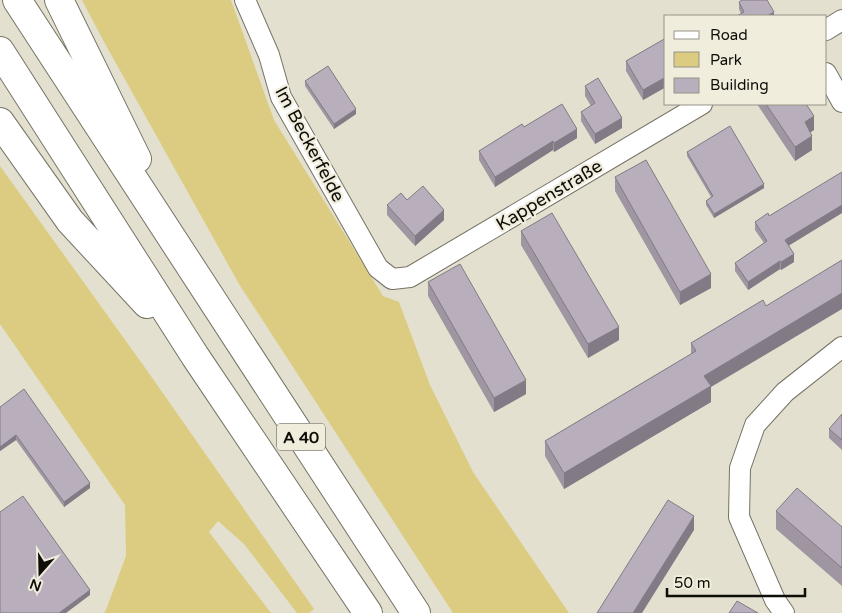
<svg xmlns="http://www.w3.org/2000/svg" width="842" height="613" font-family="'Varela Round',sans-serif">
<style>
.green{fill:#dbcc81}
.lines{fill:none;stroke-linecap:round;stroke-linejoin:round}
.street-casing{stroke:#767365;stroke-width:22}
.highway-casing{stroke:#767365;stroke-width:30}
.street{stroke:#fff;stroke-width:20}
.highway{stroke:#fff;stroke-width:28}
.wall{fill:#9f96a2}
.shaded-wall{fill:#827a84}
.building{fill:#b9aebc;stroke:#827a84}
.labels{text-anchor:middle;stroke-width:4.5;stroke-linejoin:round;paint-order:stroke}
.shield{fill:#f0eddd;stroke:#525048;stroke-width:1}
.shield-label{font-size:16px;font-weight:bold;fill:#0e0d08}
.street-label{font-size:18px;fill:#0e0d08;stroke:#f0eddd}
</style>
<rect width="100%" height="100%" fill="#e3e0d0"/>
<path class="green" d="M82 0H231L274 120 383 296 399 302 430 385 473 472 569 613H453L239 284 103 40Z
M0 166 146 369 314 609 309 613H297L244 544 218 521 209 532 271 613H104L106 610 126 556 125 505 0 324Z"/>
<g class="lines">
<defs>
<path id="street" d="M245 0 269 55 281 97 378 268 392 279 410 277 702 104
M826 30 842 20
M826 73 842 102
M784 613 775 600 739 517 740 468 755 425 785 392 842 347"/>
<path id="highway" d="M17 0 416 613
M59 0 137 159
M0 51 195 356 368 613
M0 122 70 221 147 304"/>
</defs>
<use href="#street" class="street-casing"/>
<use href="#highway" class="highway-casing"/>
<use href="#street" class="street"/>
<use href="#highway" class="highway"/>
</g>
<path class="wall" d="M739 2 774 16 741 14 739 9Z
M666 38V87L643 100 626 71V61Z
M305 81 356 114 334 129 305 86Z
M585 86 622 128 595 144 581 121V112L591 106 585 96Z
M757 104H806L814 130 810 132 812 150 795 161Z
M524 127 577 138 554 152 553 150 495 187 479 160V151Z
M687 152 764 188 714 218 706 205V201L711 197 687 156Z
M615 177 711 288 680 305 615 191Z
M407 200 444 220 415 246 387 215V205Z
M842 213 789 245 794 262 781 270 780 269 748 290 735 271V263L764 243 755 230V222L769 216Z
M521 231 619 340 588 358 521 245Z
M428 282 526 394 494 412 428 296Z
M763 300 711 387V402L564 489 545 456V441L691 354V343Z
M0 407 90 488 64 507 16 440 0 451Z
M842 414V450L829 438V429Z
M776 511 842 527V586L776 529Z"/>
<path class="shaded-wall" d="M774 12V16H767Z
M666 77V87L643 100V90Z
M356 109V114L334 129V124Z
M814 116V130L805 136V122Z
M622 118V128L595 144V134Z
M577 129V138L554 152V143Z
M812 136V150L795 161V147Z
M553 141V150L495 187V177Z
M764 184V188L714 218V214Z
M842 205V213L785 248V240Z
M444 210V220L415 246V236Z
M794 254V262L781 270V262Z
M780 261V269L748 290V282Z
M711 274V288L680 305V292Z
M842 293V309L711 387V402L564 489V473L704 376Z
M619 327V340L588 358V344Z
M526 380V394L494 412V398Z
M16 435V440L0 451V447Z
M90 483V488L64 507V502Z
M694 516V530L642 613H633Z
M90 590V595L66 613H59Z"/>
<path class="building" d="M742 0H767L774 12 767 16H737L744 12 739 2Z
M666 38V77L643 90 626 61Z
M328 66 356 109 334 124 305 81Z
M598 78 622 118 595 134 581 112 595 103 585 86Z
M562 104 577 129 554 143 553 141 495 177 479 151 522 124 524 127Z
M766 104H806L814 116 805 122 812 136 795 147Z
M730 126 764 184 714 214 706 201 713 196 687 152Z
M646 160 711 274 680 292 615 177Z
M842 172V205L785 240 794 254 781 262 780 261 748 282 735 263 767 241 755 222 768 213 769 216Z
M423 186 444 210 415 236 387 205 401 193 407 200Z
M552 213 619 327 588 344 521 231Z
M842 260V293L704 376 711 386 564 473 545 441 696 351 691 343 763 300 766 306Z
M460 264 526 380 494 398 428 282Z
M24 389 90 483 64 502 16 435 0 447V407Z
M842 414V440L829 429Z
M797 488 842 527V568L776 511Z
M23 496 90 590 59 613H0V512Z
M668 500 694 516 633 613H597Z
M737 601 758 613H729Z"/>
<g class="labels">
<rect class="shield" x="277" y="423.5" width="48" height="27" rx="4"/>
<g class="shield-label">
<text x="301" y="443">A 40</text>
</g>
<g class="street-label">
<text transform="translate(310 144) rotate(62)" y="6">Im Beckerfelde</text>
<text transform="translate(549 195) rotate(-31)" y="6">Kappenstraße</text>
</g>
</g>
<rect x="664" y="15" width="162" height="90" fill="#f0eddd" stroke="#969388"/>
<rect x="674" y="31" width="25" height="8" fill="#ffffff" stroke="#969388"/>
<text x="710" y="40" font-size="15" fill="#0e0d08">Road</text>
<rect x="674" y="52" width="25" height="15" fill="#dbcc81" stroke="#969388"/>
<text x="710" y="65" font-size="15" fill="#0e0d08">Park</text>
<rect x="674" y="78" width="25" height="15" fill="#b9aebc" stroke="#969388"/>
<text x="710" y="90" font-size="15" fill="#0e0d08">Building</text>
<g transform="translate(40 573) rotate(200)" stroke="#f0eddd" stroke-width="4" paint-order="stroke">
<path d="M0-4L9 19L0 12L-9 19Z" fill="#0e0d08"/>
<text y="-8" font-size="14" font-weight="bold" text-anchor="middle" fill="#0e0d08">N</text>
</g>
<path d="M667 588v8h138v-8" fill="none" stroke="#0e0d08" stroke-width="2.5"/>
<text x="674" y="588" font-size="15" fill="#0e0d08" stroke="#f0eddd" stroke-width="4" paint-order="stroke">50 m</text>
</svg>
